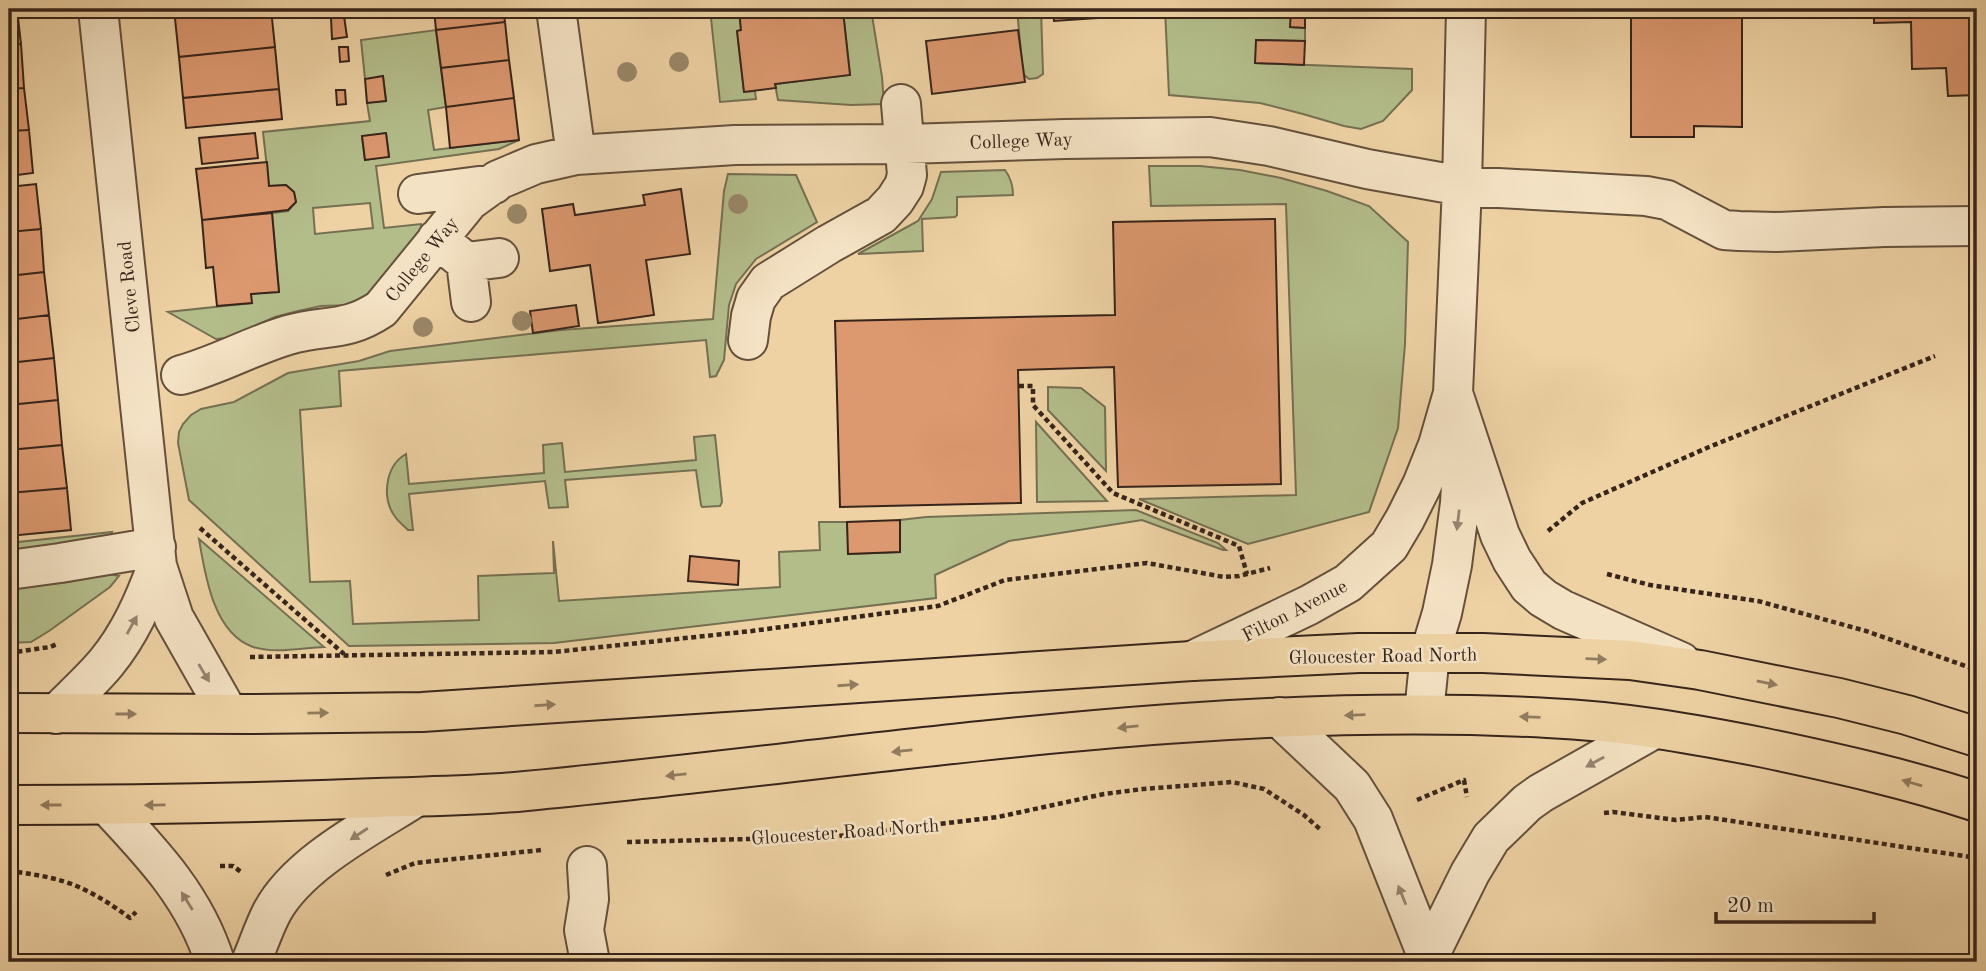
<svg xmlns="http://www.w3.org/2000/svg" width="1986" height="971" font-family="'Old Standard TT',serif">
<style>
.green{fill:#b3bd8a;stroke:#757052;stroke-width:2;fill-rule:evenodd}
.building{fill:#dc986f;stroke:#37241a;stroke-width:2}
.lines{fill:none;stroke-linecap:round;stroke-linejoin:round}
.minor-casing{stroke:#65503c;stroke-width:42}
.major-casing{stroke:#37241a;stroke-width:42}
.path{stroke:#37241a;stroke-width:4.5;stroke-dasharray:5 3.5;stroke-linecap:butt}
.minor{stroke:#f4e2c4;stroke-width:38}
.major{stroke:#eed2a4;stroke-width:38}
.tree{fill:#9a8768}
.oneway{fill:#96836f}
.oneway2{fill:#927b5f}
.labels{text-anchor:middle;stroke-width:5;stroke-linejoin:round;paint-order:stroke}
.street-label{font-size:19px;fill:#37241a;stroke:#f4e2c4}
</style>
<rect width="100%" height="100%" fill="#eed2a4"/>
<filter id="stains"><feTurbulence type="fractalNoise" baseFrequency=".00286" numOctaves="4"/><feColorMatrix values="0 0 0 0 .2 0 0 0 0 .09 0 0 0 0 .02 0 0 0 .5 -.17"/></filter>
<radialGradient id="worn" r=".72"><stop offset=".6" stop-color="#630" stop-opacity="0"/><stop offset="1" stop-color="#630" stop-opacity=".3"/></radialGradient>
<path class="green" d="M710 9H739L741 30 737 31 744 92 755 91 756 99 720 102Z
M848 9H871L882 77 884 104 851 105 778 100 775 84 850 75 843 11Z
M1017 9H1041L1043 74 1037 78 1029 79 1023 74Z
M1165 9H1291V27L1305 28V41L1256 40V63L1412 69V90L1383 121 1361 129 1344 126 1303 114 1260 103 1169 95Z
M436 30 446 107 428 110 434 150 519 140 499 149 376 166 384 228 421 224 422 229 376 290 352 305 321 306 298 311 275 317 228 338 216 339 168 312 251 303V294L279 291 272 213 288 211 296 202 294 192 286 185 269 186 263 132 370 121 367 103 386 100 383 77 365 79 361 40ZM386 133 389 156 365 160 362 136ZM370 203 373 228 315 234 313 208Z
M1149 166H1200L1240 170 1281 178 1327 191 1369 206 1408 242 1405 344 1398 428 1369 512 1248 544 1139 499 1296 495 1286 204 1151 206Z
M1005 170C1011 178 1013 185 1013 195L957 197V215L955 217 922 219 923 251 858 254 918 221 932 199 941 172Z
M728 174 796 175 817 222 756 259 736 284 729 305 724 360 716 376 710 377 706 340 339 371 341 406 300 410 310 582 350 581 353 624 479 620 478 576 554 573 553 541 559 601 780 587 779 552 820 550 819 522H847L849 554 900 552V520L926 517 1136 510 1218 543 1226 550H1223L1142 520 1009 541 935 575 936 598 554 643 349 646 189 500 178 443 179 432 183 424 191 415 201 409 234 402 288 373 359 361 390 351 561 330 713 319 724 191Z
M1048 387 1081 388 1105 407 1106 471 1048 410Z
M1036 422 1107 501 1037 502Z
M715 435 722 502 720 506 702 507 701 505 696 470 565 480 568 507 549 508 545 481 409 494 413 530H408C404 526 399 522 396 518 381 499 385 466 406 454L409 484 544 473 543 445 562 443 565 472 696 460 694 437Z
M112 532 109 540 9 555V543Z
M199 539 324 647C301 648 275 654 253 647 213 633 205 574 199 539Z
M109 574 119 576 110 587 49 631 31 642 9 643V589L68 582Z"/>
<path class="building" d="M9 9H17L21 44 9 46Z
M174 9H271L275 47 179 57Z
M434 9H503L505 22 436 30Z
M739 9H848L843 11 850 75 775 84 776 88 744 92 737 31 741 30Z
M1053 9H1157V14L1054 21Z
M1291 9H1305V28L1290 27Z
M1631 9H1692V15L1742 16V127L1694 126V137H1631Z
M1874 9H1977V95L1948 96 1946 68 1912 69 1911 22 1874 23Z
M344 16 347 37 332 39 331 18Z
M505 22 509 60 441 68 436 30Z
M1018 30 1025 82 932 94 926 41Z
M1256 40 1305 41 1304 65 1255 63Z
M21 44 24 88 9 89V46Z
M275 47 279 89 183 98 179 57Z
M339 47H348L349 61 340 62Z
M509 60 514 98 446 107 441 68Z
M383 76 386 101 367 103 365 79Z
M24 88 29 130 9 131V89Z
M279 89 282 119 186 128 183 98Z
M336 90H345L346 104 337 105Z
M514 98 519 140 450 148 446 107Z
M29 130 33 173 9 176V131Z
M255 133 258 158 202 164 199 138Z
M386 133 389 157 365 160 362 136Z
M267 162 269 186 286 185 294 192 296 202 288 210 202 220 196 169Z
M36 184 41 229 9 232V187Z
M681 189 690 254 646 260 654 315 598 323 590 265 550 271 542 209 573 204 575 215 645 205 643 195Z
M272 213 279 292 251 294 252 303 217 306 213 267 206 268 202 220Z
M1275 219 1281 484 1118 487 1114 367 1018 370 1021 503 840 507 835 321 1115 315 1113 222Z
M41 229 44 272 9 276V232Z
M44 272 49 315 9 320V276Z
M576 305 579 326 533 333 530 311Z
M49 315 54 358 9 363V320Z
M54 358 58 400 9 405V363Z
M58 400 62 445 9 450V405Z
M62 445 67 488 9 493V450Z
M67 488 71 530 9 536V493Z
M900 520V552L848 554 847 522Z
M690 556 739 561 738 585 688 581Z"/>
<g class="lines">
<defs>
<path id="minor" d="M98 9 157 566 174 618 228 713
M556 9 576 155
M418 194 494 184
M437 239 466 262 471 302
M466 262 499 258
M748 340 751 316 756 299 768 282 829 244 881 215 895 200 904 186 907 175 901 104
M181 375C218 365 251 346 288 335 325 324 345 333 381 309L469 201 498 180 536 164 576 155 735 145 906 144 1065 139 1210 137 1269 146 1367 169 1462 186 1646 196 1667 200 1724 230 1739 231 1776 232 1884 227 1977 226
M1453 393 1500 535 1512 560 1529 586 1543 598 1563 610 1681 662
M9 570 60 563 156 547
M1192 661 1309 605 1348 583 1389 546 1405 519 1422 485 1438 445 1453 393 1462 186 1466 9
M1424 713 1430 653 1442 613 1452 565 1460 503 1463 450
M56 714C73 697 91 681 106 663 130 634 144 601 157 566
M1279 717 1352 786 1373 819 1428 958V962
M108 806C153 854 195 898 215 962
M587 866 589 899 584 930 590 962
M1428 958 1470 873 1491 838 1527 803 1541 793 1654 729
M251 962C258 946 264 927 272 912 298 863 371 826 416 797"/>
<path id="major" d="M9 713 249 714 422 712 1192 661 1359 653H1483L1630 660 1700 670 1839 698 1907 715 1977 737
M9 805C132 805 254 803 377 798 427 796 477 796 526 791 866 759 1206 699 1548 718 1621 721 1694 734 1765 748 1836 763 1908 779 1977 802"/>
</defs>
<use href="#minor" class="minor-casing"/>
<use href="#major" class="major-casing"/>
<path class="path" d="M1019 386H1033V405L1113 493 1239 546 1247 574
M200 528 344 654
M1548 531 1582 503 1709 447 1935 356
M1607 574 1650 585 1758 601 1866 631 1977 670
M9 653 50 647 57 644
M250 657 554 652 752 631 938 606 1005 580 1147 563 1224 577 1239 576 1270 568
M1417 800 1464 780 1467 797
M1604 813 1613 812 1676 820 1705 817 1977 858
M627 842 830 837 998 817 1104 794 1143 789 1232 782 1264 789 1304 815 1321 830
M220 866H233L241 872
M9 871C33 874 61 878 83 889 100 897 115 907 130 918L136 912
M386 875 415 863 542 850"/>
<use href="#minor" class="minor"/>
<use href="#major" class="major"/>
</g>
<g class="tree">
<circle cx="679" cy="62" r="10"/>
<circle cx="627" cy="72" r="10"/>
<circle cx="738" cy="204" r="10"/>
<circle cx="517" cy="214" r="10"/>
<circle cx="522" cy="321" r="10"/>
<circle cx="423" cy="327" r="10"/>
</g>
<defs><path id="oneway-solid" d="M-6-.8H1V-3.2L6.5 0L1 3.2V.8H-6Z" transform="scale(1.75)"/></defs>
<g class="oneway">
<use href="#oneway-solid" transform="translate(1458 520) rotate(97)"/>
<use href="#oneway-solid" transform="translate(132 625) rotate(-61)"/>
<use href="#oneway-solid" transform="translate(204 673) rotate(59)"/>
<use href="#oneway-solid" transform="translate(1595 762) rotate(151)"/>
<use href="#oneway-solid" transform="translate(359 834) rotate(147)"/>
<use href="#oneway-solid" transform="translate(1402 895) rotate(-112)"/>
<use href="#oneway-solid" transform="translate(187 901) rotate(-122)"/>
</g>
<g class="oneway2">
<use href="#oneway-solid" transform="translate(1596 659) rotate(2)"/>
<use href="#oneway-solid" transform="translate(1767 683) rotate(12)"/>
<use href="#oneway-solid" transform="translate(848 685) rotate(-4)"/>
<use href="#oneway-solid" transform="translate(545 705) rotate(-4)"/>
<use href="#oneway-solid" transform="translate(318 713) rotate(-1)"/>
<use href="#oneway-solid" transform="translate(126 714)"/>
<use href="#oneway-solid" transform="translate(1355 715) rotate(178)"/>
<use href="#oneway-solid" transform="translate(1530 717) rotate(-178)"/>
<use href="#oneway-solid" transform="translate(1128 727) rotate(174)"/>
<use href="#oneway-solid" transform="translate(902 751) rotate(174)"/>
<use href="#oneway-solid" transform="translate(676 775) rotate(174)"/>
<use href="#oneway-solid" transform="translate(1912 783) rotate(-164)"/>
<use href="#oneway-solid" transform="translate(51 805) rotate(-180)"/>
<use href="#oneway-solid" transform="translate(155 805) rotate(179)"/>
</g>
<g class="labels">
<g class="street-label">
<text transform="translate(1021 140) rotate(-2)" y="7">College Way</text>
<text transform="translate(421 259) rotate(-51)" y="7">College Way</text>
<text transform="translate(128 287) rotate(-96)" y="7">Cleve Road</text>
<text transform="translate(1294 610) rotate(-27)" y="7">Filton Avenue</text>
<text transform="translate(1383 655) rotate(-1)" y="7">Gloucester Road North</text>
<text transform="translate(845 831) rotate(-4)" y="7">Gloucester Road North</text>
</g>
</g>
<rect width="1986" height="971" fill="none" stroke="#eed2a4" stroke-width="35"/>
<rect x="10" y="10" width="1965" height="950" fill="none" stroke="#37241a" stroke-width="3.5"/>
<rect x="18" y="18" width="1951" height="936" fill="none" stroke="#37241a" stroke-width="2"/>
<path d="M1716 912v10h158v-10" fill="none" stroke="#37241a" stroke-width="3.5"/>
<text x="1727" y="912" font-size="21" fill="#37241a" stroke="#f4e2c4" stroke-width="5" paint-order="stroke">20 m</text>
<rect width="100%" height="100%" filter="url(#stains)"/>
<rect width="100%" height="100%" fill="url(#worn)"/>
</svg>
